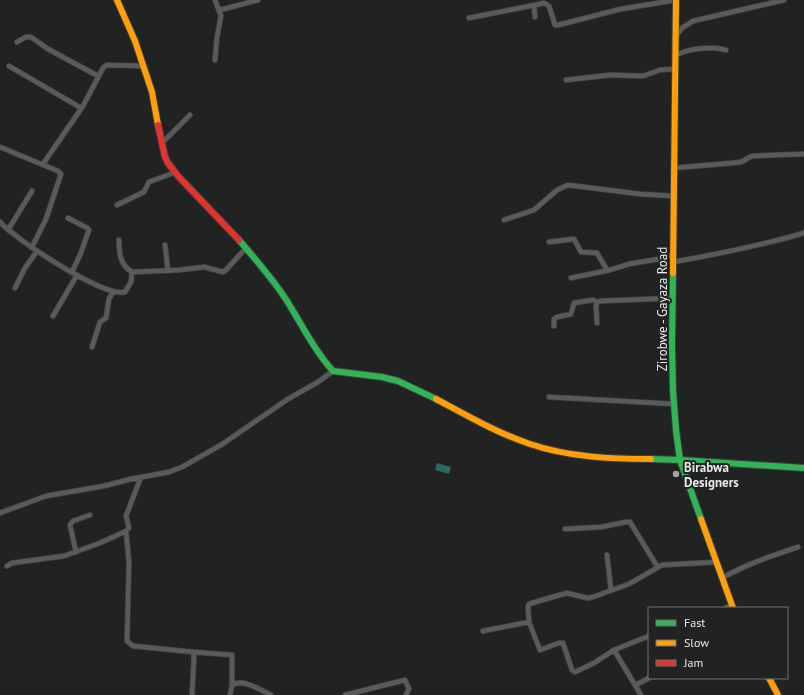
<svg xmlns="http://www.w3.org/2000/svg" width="804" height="695" font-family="'PT Sans',sans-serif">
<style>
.water{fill:#2e6860}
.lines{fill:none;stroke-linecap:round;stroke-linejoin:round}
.street-casing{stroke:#3f4040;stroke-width:6}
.fast-casing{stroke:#3f4040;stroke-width:8}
.slow-casing{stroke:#3f4040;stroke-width:8}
.jam-casing{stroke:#3f4040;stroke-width:8}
.street{stroke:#595a5a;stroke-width:4.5}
.fast{stroke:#30b455;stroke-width:6}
.slow{stroke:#ff9f0a;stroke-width:6}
.jam{stroke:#e5322d;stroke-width:6}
.poi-dot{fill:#a2a4a4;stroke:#202322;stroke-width:1.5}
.labels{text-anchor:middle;stroke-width:4;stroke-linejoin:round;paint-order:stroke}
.street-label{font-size:13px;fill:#e8eaea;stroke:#202322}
.poi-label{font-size:13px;font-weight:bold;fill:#e8eaea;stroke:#202322;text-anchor:start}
</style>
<rect width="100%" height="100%" fill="#212222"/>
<path class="water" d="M437 463 451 467 449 474 435 470Z"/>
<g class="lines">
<defs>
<path id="street" d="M220 10 258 0
M535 17 534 7 535 5 544 3 549 6 555 25H558L621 9 670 1
M469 18 535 5
M675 37 682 28 693 21 784 0
M17 42 26 37H31L48 49 98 76
M675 56C687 48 713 46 726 50
M215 60 217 37 221 16 215 0
M9 66 81 108
M566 80 610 75 643 76 660 70 675 69
M162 143 190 115
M0 147 58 171 61 174 46 219 32 247
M43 164 83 106 103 68 107 65 143 66
M674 168 732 163 741 162 752 156 804 154
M117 205 144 192 149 182 176 172
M68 218 87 228 89 230 80 255 72 272
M504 220 534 210 557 190 568 185 640 194 673 196
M0 222C15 239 104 298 125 292L131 282 132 272
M8 230 32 191
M119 240C119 253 120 265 132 272L179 270 204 267 223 272 225 271 246 248
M549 242 574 239 581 252 597 253 607 270
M165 245 168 271
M673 262C718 254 760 246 804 233
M571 278 610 270 629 264 659 259 664 256 673 255
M15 288 25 268 37 251
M53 316 77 275
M597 323 596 305 598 302 601 301 673 298
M554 326V319L557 317 571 314 574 303 593 300 598 302
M92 347 100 322 106 318 109 299 113 292
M549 397 674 404
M141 477 126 516 129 528 126 531 129 562 127 641 133 646 193 652 194 658 192 695
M0 513 46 496 104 486 131 479 169 472 182 467 221 445 288 399 318 382 333 371
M565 529 601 527 626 522H630L657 566
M76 552 70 525 73 521 90 515
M607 555 611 590
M7 566 12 563 64 556 100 543 126 531
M722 578C747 564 771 556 798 547
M725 608 732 605
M529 622 540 650 559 643H563L572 670 575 672 594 663 614 650 649 636
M483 631 529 622 528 607 529 604 532 603 567 593 587 598 593 597 629 584 662 565 717 562
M614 650 641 695
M193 652 232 655V685
M636 685 649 678
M230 695 232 685C243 678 260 690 271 695
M345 695 405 680 409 689 406 695"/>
<path id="fast" d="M239 240C256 260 273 279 287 301 302 325 314 350 333 371L382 377 398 381 436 399
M673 273 672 345 673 391 676 430 680 460 701 519
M651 459 680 460 804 468"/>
<path id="slow" d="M117 0 135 41 152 92 158 125
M673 273 676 0
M436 399C466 415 497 433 530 444 568 457 611 459 651 459
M701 519 733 608
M769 678 778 695"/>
<path id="jam" d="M158 125 165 157 168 163 178 176 239 240"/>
</defs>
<use href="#street" class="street-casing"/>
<use href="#fast" class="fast-casing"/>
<use href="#slow" class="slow-casing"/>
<use href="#jam" class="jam-casing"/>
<use href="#street" class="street"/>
<use href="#fast" class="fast"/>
<use href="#slow" class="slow"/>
<use href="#jam" class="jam"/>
</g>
<circle class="poi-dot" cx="676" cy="474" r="4"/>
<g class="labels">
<g class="street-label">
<text transform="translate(662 309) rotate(-90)" y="5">Zirobwe - Gayaza Road</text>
</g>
<g class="poi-label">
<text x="684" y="472">Birabwa<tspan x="684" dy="15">Designers</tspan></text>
</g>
</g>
<rect x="648" y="607" width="140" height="72" fill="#202322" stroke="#707372"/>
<rect x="656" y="620" width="20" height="6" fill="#30b455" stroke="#707372"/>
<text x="684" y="627" font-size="12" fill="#e8eaea">Fast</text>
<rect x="656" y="640" width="20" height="6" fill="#ff9f0a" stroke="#707372"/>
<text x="684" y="647" font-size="12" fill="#e8eaea">Slow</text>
<rect x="656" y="660" width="20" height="6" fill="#e5322d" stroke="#707372"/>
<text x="684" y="667" font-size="12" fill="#e8eaea">Jam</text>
</svg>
